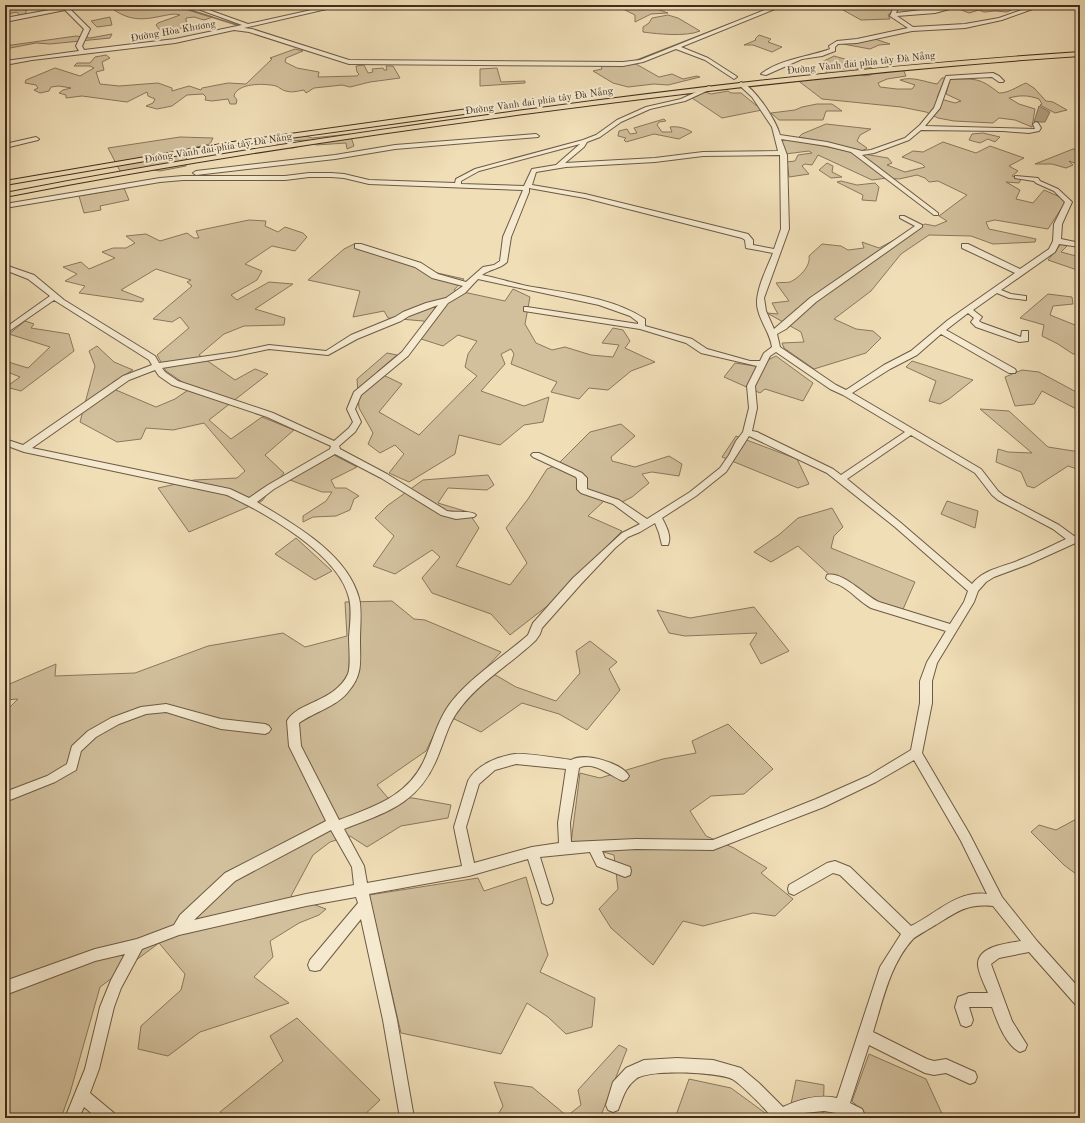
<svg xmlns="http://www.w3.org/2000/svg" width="1085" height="1123" font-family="'Old Standard TT',serif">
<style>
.green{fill:#d2c09d;stroke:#8a775e}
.water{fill:#b4a283;stroke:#86745b}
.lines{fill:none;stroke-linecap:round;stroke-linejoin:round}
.stream{stroke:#86745b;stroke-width:1.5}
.minor-casing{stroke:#6d5a44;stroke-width:2}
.major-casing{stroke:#412e1e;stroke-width:2}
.minor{fill:#f5ead0;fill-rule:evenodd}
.major{fill:#f0deb7;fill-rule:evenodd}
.labels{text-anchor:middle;stroke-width:4;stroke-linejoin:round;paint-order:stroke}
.far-street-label{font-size:10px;fill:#412e1e;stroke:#f5ead0}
</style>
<rect width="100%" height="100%" fill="#f0deb7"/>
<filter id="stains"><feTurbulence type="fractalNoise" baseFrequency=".005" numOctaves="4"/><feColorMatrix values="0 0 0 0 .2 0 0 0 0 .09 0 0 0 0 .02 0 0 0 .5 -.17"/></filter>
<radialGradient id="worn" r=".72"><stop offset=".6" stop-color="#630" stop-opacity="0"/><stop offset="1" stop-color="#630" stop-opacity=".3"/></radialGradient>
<path class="green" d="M5 5H28L25 15 20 16 17 12 7 14 11 18 5 19Z
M127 5H176L213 17 204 20 194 17 186 18V21L189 24 184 28 160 30 156 25 158 23 180 15C174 13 168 15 162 16 143 20 131 21 114 10Z
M615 5H646L668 13 651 14 635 22V15Z
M855 5H889L895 9 888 15 890 19 861 20 843 10Z
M949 5H1016L1018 7 1007 12 995 11 984 12 979 10 969 13Z
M668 15 678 18 700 31C686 37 658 34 643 32V27L649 23 652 18Z
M110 17 112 25 97 27 91 21Z
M112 34 110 38 50 44 36 43 5 49V46L76 36 90 38Z
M759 35 771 39 768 42 782 47 772 52 753 45H744L756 40 755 39Z
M875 39 890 44 879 45 870 49 843 44Z
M295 49 303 51 286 58 285 62 297 68 319 72 318 77 357 76 359 74 357 72 356 66 364 65 368 73 373 72 372 69 383 68 384 70H387L386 66H393L400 78 370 82 350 87 342 85 314 88 306 93 304 90C299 91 291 93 286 91 283 91 279 87 276 86 264 83 237 83 234 96L237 100 236 104H230L228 99 212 101 205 100 206 97 203 94 187 95 172 106 157 109 146 106 153 103 155 99 148 96 147 92 127 102 82 96 66 98V95L59 93 63 90 71 88 59 86 51 87 49 91 40 93 34 90 38 88 36 85 25 83 26 80 55 68 80 76 94 68 90 66H74L77 63H90L95 57 106 55 110 58 102 62 104 70 96 72 100 84 119 86 158 83 172 88V91L189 86 201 90 202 88 228 83 246 84 272 59 270 58Z
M834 56 855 62 852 66C857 70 864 69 870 67L875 70 871 72 857 70 854 71C869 82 873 71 887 67 892 66 899 68 903 69L906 76 887 79 878 83 880 87 897 89H912L915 85 900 80C912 76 925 82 937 84L942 78H945L937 98 955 103 961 101 946 94 950 79C975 79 979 77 999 93 1009 93 1016 87 1026 83L1034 88 1046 101 1053 102 1067 110 1055 113 1040 105 1042 104 1039 99C1028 95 1020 95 1009 98L1019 104 1035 109 1032 127 1015 120 999 118 993 123 954 121 938 118 926 112 901 107 822 99 796 79 826 78V72L830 70 822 67 827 66 822 62Z
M636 64 659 77 672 74 683 79 697 76 700 77 668 85 654 84 628 87 613 83 593 71 602 69 601 66Z
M497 68 501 82 525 81V83L480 86V69Z
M703 91 711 94 728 91 731 93H741L762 110 722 118 686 94Z
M817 104H832L842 111H826L823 120H779L771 113 795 110 802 107Z
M664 119 666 121 659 122 657 125 662 132H672L670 127C678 126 685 128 692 132L679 139 654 134 626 142 624 140 626 138 618 136 619 131 627 129 630 134 637 133 634 128Z
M826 124 871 129 860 135 857 141 867 148 862 151 799 137 802 134Z
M983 133 1000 137 995 142 988 139 980 143 969 140 972 134Z
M300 134 312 138 350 134 354 146 347 149 346 143 316 145 309 140 287 141 285 143 297 147 293 148 277 147V137Z
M180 137 213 138 210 144 187 149 186 166 160 171 153 170 134 173 120 171 108 148Z
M781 138C817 144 852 153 888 158L892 163 887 165 905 172 925 167 922 164 902 157 913 151 923 152 943 142 976 153 990 146 1024 158 1009 166 1018 171 1012 176 1021 179 1019 183 1006 182 1020 190 1016 199 1033 203 1044 190 1067 200 1048 229 995 220 986 222 989 229 1036 239 1035 242 993 244 971 236 929 235 901 254 871 291 834 319 856 329 873 331 881 338 866 353 814 369 784 348 782 343 804 342 801 332 767 313 778 314 772 303 789 301 776 283C780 282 786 283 790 282 799 278 811 266 809 256L822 244 841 246 848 250 864 248 862 242 879 248 925 224 935 226 947 221 939 216 967 195 938 181 929 182 925 178 917 175 899 179 887 178 872 180 818 155 812 165 805 164 802 166 809 174 789 177 787 162 795 161 798 155 812 153 809 151 785 154Z
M1073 149 1080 150V165L1069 161 1073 165 1066 168 1052 164H1035Z
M827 163 833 166 832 172 842 177 831 178 819 170Z
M841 181 857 185 875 183 879 187 876 201 862 200 863 195 837 182Z
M124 188 129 200 100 206 101 210 84 213 79 196Z
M249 220 266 221 265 226 278 232 285 227 303 233 307 237 295 251 272 246 245 264 262 271 257 280 231 295 237 300 269 282 293 284 255 309 285 318 284 325 244 326 224 334 199 355 235 380 255 369 268 374 209 420 231 439 262 417 294 430 265 455 284 473 262 501 189 532 158 488 194 480 237 478 245 471 204 423 173 430 146 428 141 439 117 442 80 422 95 366 89 351 97 346 114 362 133 370 113 382 116 390 156 407 175 399 191 388 166 371 157 355 189 328 180 317 172 322 153 319 192 286 187 282 191 280 156 269 121 290 144 299 142 302 79 293 85 286 65 281 77 274 63 267 81 262 89 269 115 258 102 252 113 248H126L135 243 126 236 146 234 160 241 187 233 194 238H199L196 231Z
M354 244 414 262 433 272 464 279 454 290 505 301 513 289 530 297 525 324 536 343 552 350 565 347 591 355 613 357 619 345 602 343 613 328 623 330 630 341 625 348 655 362 631 371 608 390 589 388 579 399 551 392 557 382 511 364 514 354 511 349 501 354 505 364 481 391 524 406 549 397 543 422 524 425 500 445 459 435 455 454 409 482 389 473 404 454 395 445 380 453 368 444 373 433 359 408 357 379 387 353 397 355 377 372 402 384 379 412 419 435 477 376 465 367 468 354 477 341 458 335 443 346 415 337 426 322 423 321 388 318 384 311 353 317 360 291 308 280 344 249Z
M1061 244 1067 246 1061 252 1080 257V271L1048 260Z
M1048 294 1072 297 1073 304 1053 306 1050 315 1080 327V354H1073L1058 344 1042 336 1044 325 1020 318Z
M25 321 34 324 31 328 69 334 74 351 21 391 6 387 20 377 5 371V361L28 368 50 347 9 334Z
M776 356 813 383 803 401 765 389 760 393 724 377 735 363 755 366Z
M912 361 973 380 949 399 940 404 929 401 936 381 906 367Z
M1022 370 1039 372 1080 394V411L1042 391 1034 404 1015 406 1005 377Z
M980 409 1009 411 1048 447 1080 452V470L1068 466 1034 488 1027 486 1021 472 996 462 998 449 1008 452 1032 453Z
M621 424 635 436 611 457 612 461 635 467 669 456 682 464 679 476 652 472 642 474 649 483 632 497 618 504 605 500 588 516 622 531 546 607 510 635 491 614 432 593 422 578 440 557 432 550 395 574 373 566 394 536 375 518 387 506 423 480 488 475 494 485 487 490 448 488 438 503 468 512 479 528 456 566 510 585 527 563 506 528 528 499 547 469 557 465 590 432Z
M736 436 797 459 809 484 798 488 722 457Z
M334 455 357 467 331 480 335 488H346L359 496 354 499 350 510 336 516 313 517 303 522V516L326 501 332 492H322L290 480Z
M947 501 978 511 975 528 941 514Z
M832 508 843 527 834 536 831 548 915 582 900 616 833 578 798 546 771 562 754 552 780 534 798 518Z
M296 538 332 571 315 580 275 554Z
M392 601 414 619 425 620 501 652 485 669 516 687 556 701 580 673 576 651 590 641 617 662 609 669 620 690 587 730 559 714 522 703 481 732 444 714 426 751 377 785 388 798H413L451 805 448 818 401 826 367 847 350 836 330 842 313 855 291 896 326 909 319 915 299 923 270 941 273 957 254 977 289 1003 200 1032 168 1056 138 1049 141 1026 181 990 185 974 159 943 100 987 70 1093 61 1118H5V712L18 699 5 700V686L56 664 55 676 135 673 208 646 283 633 305 647 347 636 345 602Z
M754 607 789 651 761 664 750 644 757 633 685 636 669 633 657 610 690 618Z
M728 724 773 769 744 794 711 796 690 811 706 836 734 848 767 868 761 873 793 899 775 916 753 913 703 926 683 921 653 965 611 928 599 909 618 889 614 855 571 843 580 773 600 778 663 759 696 753 692 741Z
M1080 817V877L1064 865 1031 832 1039 825 1056 830Z
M526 877 548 955 540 972 595 998 592 1027 566 1034 548 1017 527 1003 501 1054 401 1033 369 895 478 878 484 891Z
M297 1018 380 1100 361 1118H228L220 1112 283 1061 270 1036Z
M619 1045 627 1049 600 1118H496L503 1106 494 1082 532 1087 567 1116 581 1105 578 1090Z
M869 1054 926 1079 944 1118H870L852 1101Z
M689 1079 731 1088 772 1118H675Z
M796 1080 824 1085 823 1118H788Z"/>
<path class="water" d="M1039 106 1050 112 1045 122H1034Z"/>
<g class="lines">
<path class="stream" d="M173 5 250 29
M632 62 732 23"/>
<defs>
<path id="minor" d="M77 5H88L70 9 90 29 82 46 84 50 175 39 242 25 187 5H195L248 24 334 5H344L244 28 252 29 349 60 623 62 640 60 777 5H785L681 47 708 58 736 76 737 77 734 79 705 60 676 49 643 62 623 66 349 64 249 32 234 30 175 43 32 60 5 65V61L79 51 76 46 84 29 65 10 5 22V18Z
M887 5H893L898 8 896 13 964 5 935 13 897 16 913 27 965 24 999 18 1036 5H1044L1002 20 965 28 912 31 857 43 838 44 835 47V51L822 56 802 59 766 75 761 74C780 59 809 57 830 49L829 46 837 41 857 39 908 28 890 16 893 9Z
M993 73 999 76 1004 81 1003 82H999L992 77 950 79 940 108 925 126 1035 129 1033 124 1036 122 1038 123 1041 128 1039 131 1029 133 1003 131 921 130 909 140 874 153 862 155 938 213V215H934L851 152 827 146 781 139 787 155 789 229 764 298 766 311 774 329 810 298 915 226 900 218V216H904L922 225V227L816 302 786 329 777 334 780 347 836 385 846 390 884 365 911 351 948 320 1015 273 962 248V244H968L1020 269 1049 249 1053 241 1054 224 1065 202 1054 191 1036 183 1034 181 1015 178V176L1038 178 1040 181 1058 189 1072 202 1062 224 1061 239 1080 243V247L1059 244 1055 252 1001 290 1011 294 1026 296V300L1009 298 997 293 973 310 982 317 979 321 982 323 1021 337 1022 331H1028V341L1019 342 976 327 971 322 974 318 968 313 946 330 1015 369 1016 371 1015 373H1009L941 334 917 355 890 369 852 393 981 469 998 491 1004 496 1059 525 1074 536 1080 534V541L1029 564 994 577 986 582 978 591 974 602 937 663 932 681V703L922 753 969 833 1002 897 1037 941 1080 989V1006L1075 1004 1029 952 999 958 991 964 1012 1021 1027 1045 1025 1050 1020 1052C1006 1046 997 1021 992 1007H969L973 1020 971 1025 966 1027 961 1025 955 1007 958 997 969 993H988C985 986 977 970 978 963 979 946 1008 943 1021 941L993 906C970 904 961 909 942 921 936 925 916 936 913 939 890 964 883 1000 873 1032L927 1059 934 1061 946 1059 975 1072 977 1077 975 1082 970 1084 946 1073 934 1075 925 1073 869 1045 850 1103 862 1109 866 1118H849L842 1114 824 1111 804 1113 792 1118H772C767 1110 741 1084 732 1079 718 1072 648 1069 636 1079 625 1087 623 1098 618 1110L613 1112 608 1110 606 1105 613 1082 626 1068 644 1060 677 1058 713 1060 741 1068 759 1083 783 1107C800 1099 818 1094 837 1098L880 967 901 934 840 875 833 873 794 895 789 893 788 889 789 885 827 863 835 861 850 867 911 926C936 914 957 890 987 894L961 841 914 760 876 782 824 807 713 850 636 849 602 851 605 858 630 867 631 871 630 875 625 877 597 866 590 852 540 857 553 899 552 903 547 905 542 903 541 899 528 859 469 876 369 894 397 1020 414 1118H400L383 1020 361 919 320 970 315 971 310 970 308 965 310 960 358 903 356 897 306 906 179 935 142 949 121 988 114 1007 99 1069 90 1093 114 1113 116 1118H97L84 1107 79 1118H65L85 1069 100 1007 111 980 125 954 95 961 5 995V981L95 949 137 939 174 925 180 915 225 873 326 821 289 746 287 721C297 702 335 702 348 674 351 666 349 646 349 637 350 625 352 610 349 598 339 554 265 513 227 495L24 452 5 445V439L23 445 123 376 152 365 149 360 54 300 5 334V328L50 296 28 279 5 270V265L34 275 64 300 155 356 159 363 236 352 269 345 326 351 351 335 395 317 403 312 426 303 446 298 463 286 432 278 415 267 355 248V244H361L421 263 438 274 466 282 483 267 494 265 500 261 503 237 523 190 369 184 344 178 331 177H309L285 180H183L160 182 5 208V204L160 178 183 176H285L309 173H331L344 174 369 180 455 183 456 179 475 169 583 140 596 135 617 120 646 107 681 99 709 86 712 88 711 89 685 101 650 109 621 122 600 137 587 142 584 147 565 163 655 158 703 152 778 151 772 127 752 97 738 84 741 82C755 88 776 120 780 135L827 142 862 151 871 150 905 138 920 125 934 108 946 76ZM580 144 556 165 532 169 524 186 461 184V181L479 171ZM780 155 781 229 774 249 753 245V240L748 234 585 194 532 185 536 172 566 167 655 162 703 156ZM529 188 585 198 742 238 745 240 746 248 773 253C767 268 753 295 758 310 761 323 770 333 772 347L764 353 760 361H750L707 349 692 339 645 326V319C612 297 566 293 527 286 512 283 498 278 482 275 490 269 500 269 507 262L511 237 529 192ZM478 279 599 305 630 316 638 322V324L527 307H524V311L640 329 686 343 701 353 757 366 747 386 749 408 743 432 736 441 729 455 720 468 690 492 647 519 619 500 587 489V478L582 473 539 453H533L531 455 533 457 576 477 577 479V489L581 493 613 504 640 524 622 533 573 578 533 623 528 635C504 656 472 676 452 701 439 717 434 737 426 756 410 796 375 806 339 820L301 746 299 723C314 712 336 707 348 692 363 674 360 663 360 640 360 627 362 610 359 598 347 553 293 524 257 502L274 489 335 454 381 478 441 515 456 519 474 517 476 515C472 510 455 513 447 511L387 474 340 449 339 446 355 432 361 422 355 409 361 395 408 356 448 303 465 293ZM438 305 402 352 354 392 347 409 353 422 349 428 334 441 273 413 178 381 165 372 162 368 236 356 269 349 328 355 357 339 401 321 409 316ZM776 352 830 389 843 395 905 432 841 475 833 469 757 432 752 431 757 408 755 386 770 356ZM155 370 159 376 172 385 267 417 331 446 330 449 268 485 249 498 230 489 32 448 129 380ZM911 435 975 473 992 495 998 500 1053 529 1066 539C1051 546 1037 553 1022 559 1005 567 985 568 972 584L901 523 847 479ZM749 436 827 473 895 527 968 591 964 602 950 624 879 602C865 596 843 571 827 575L826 578C830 583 837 583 843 587 853 593 860 602 871 608L946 631 927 662 920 681V703L911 750 868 776 816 799 713 840 636 839 571 842 570 823 579 768C593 760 610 776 623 781L627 779 629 776C622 763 585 752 571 760 557 758 528 753 515 754 499 756 476 765 468 781L454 827 462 866 367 883 364 866 344 829C387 812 419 804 438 756 445 739 449 721 461 707 481 681 512 663 536 640L540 634 542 628 581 584 615 548 628 537 640 532 655 523 659 533 662 545H668C672 536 666 526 662 518L696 496 726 472ZM516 764 566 769 558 823 559 843 532 847 474 863 466 827 479 784 495 770ZM331 830 352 867 354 885 306 894 194 920 235 881Z
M536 134 539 136 538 137 395 149 335 159 196 175 193 173 196 171 335 155 395 145Z
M36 137 39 139 38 140 5 148V144Z
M166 704 221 719 265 724 269 726 271 729 269 732 265 734 221 729 166 712 146 714 119 724 96 737 81 751 76 770 55 782 5 802V792L47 776 67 764 72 746 88 731 111 718 141 707Z"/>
<path id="major" d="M1080 52V56C897 68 715 89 532 113 356 136 180 163 5 197V193C180 159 356 132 532 109 715 84 897 64 1080 52Z
M468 109 472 111 471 113 239 145 5 185V181L239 141Z"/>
</defs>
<use href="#minor" class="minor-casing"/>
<use href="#major" class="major-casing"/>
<use href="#minor" class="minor"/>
<use href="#major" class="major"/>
</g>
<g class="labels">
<g class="far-street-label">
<text transform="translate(173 30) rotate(-10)" y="4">Đường Hòa Khương</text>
<text transform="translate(861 62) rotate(-6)" y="4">Đường Vành đai phía tây Đà Nẵng</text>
<text transform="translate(539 100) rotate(-8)" y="4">Đường Vành đai phía tây Đà Nẵng</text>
<text transform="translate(218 147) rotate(-9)" y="4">Đường Vành đai phía tây Đà Nẵng</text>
</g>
</g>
<rect width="1085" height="1123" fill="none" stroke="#f0deb7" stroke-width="20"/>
<rect x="6" y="6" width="1073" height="1111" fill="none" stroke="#412e1e" stroke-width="2"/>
<rect x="10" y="10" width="1065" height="1103" fill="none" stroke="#412e1e"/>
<rect width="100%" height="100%" filter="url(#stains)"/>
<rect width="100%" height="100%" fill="url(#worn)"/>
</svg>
